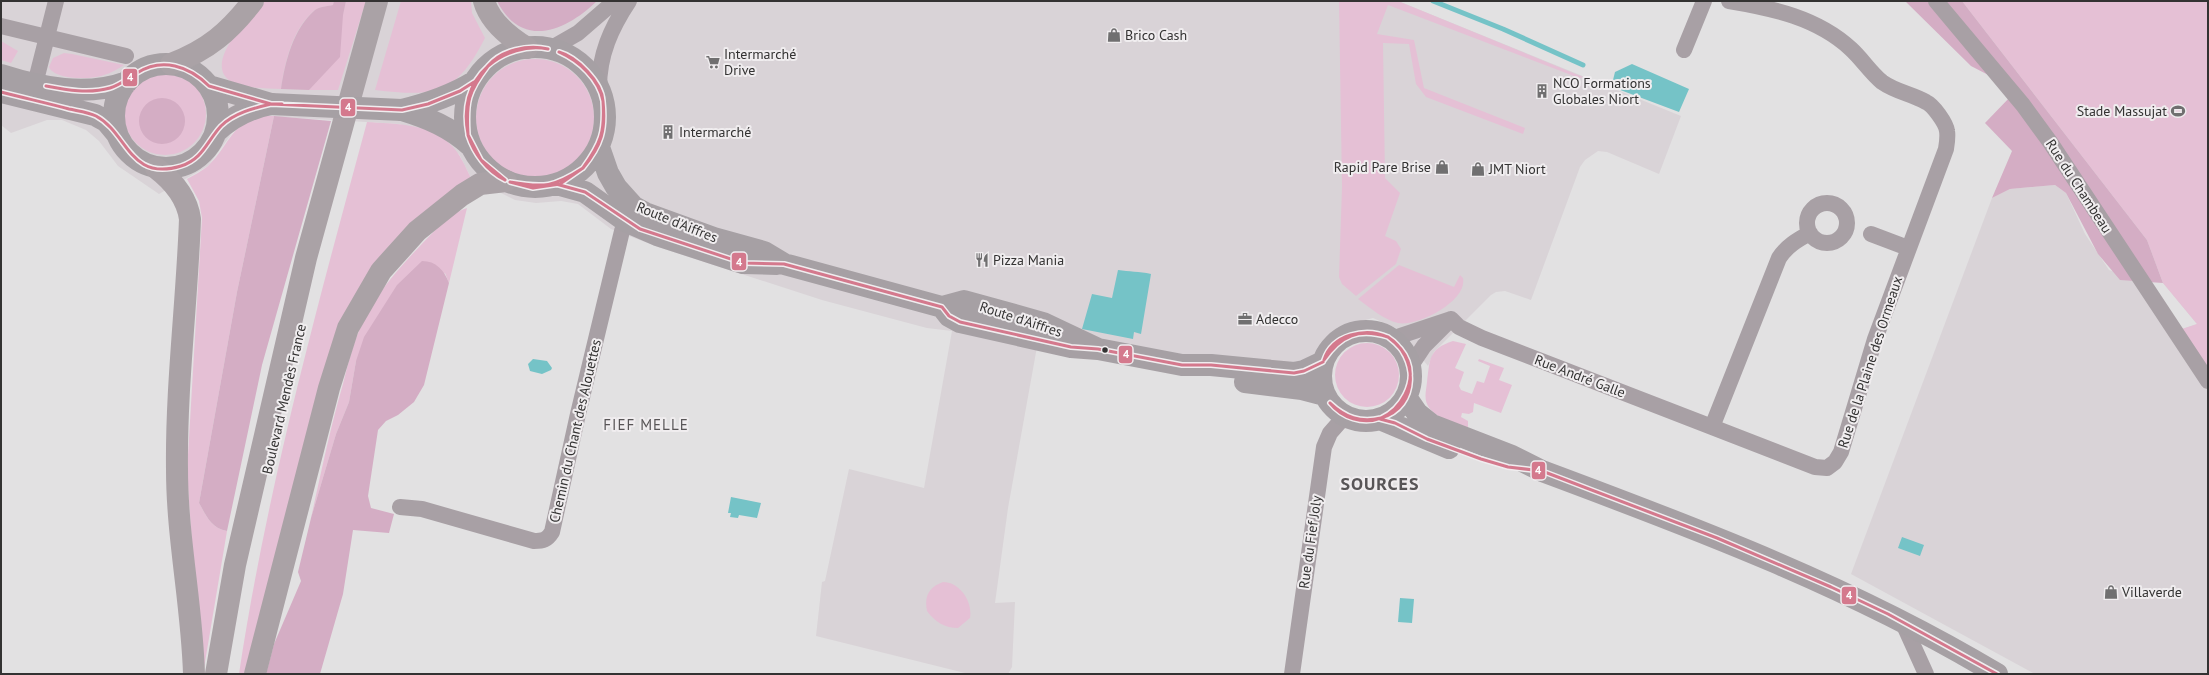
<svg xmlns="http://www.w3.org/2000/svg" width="2209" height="675" font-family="'PT Sans',sans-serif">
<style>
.built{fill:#d9d3d7}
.green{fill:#e5c0d5}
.forest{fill:#d4adc4}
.water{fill:#75c3c7}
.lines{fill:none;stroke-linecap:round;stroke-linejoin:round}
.stream{stroke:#75c3c7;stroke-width:5}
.minor{stroke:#a8a0a5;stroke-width:16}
.secondary{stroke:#a6a0a4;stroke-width:22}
.primary{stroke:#aaa2a6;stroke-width:22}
.secondary-bridge{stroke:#a6a0a4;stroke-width:22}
.bus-1-casing{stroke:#f0edef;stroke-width:6}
.bus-1{stroke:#d4798d;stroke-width:3}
.bus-dot{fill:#333232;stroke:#f0edef;stroke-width:1.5}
.labels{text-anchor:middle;stroke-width:4;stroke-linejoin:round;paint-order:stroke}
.poi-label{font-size:14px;fill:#333232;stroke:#f0edef;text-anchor:start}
.street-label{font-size:14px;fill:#333232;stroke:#f0edef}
.neighbourhood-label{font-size:15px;letter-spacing:1px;fill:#585557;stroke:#f0edef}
.district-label{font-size:18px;font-weight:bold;letter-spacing:1px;fill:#585557;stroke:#f0edef}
.line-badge{stroke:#f0edef;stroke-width:1.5}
.badge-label{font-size:11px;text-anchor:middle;font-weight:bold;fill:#fff}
</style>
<rect width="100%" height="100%" fill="#e2e1e2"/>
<path class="built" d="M1 1H1398L1681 116 1659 174 1607 152 1598 151 1585 160 1580 167 1531 300 1505 291 1496 292 1491 295 1434 352 1428 366 1398 329 1373 318 1342 326 1321 345 1311 360 1295 364 1157 352 1040 330 1008 508 995 603 1015 602 1012 667 1008 674H969L816 636 822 582 825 581 849 469 924 488 952 331 927 328 822 300 658 247 611 229 578 204 561 201 536 203 515 200 471 178 459 154 400 124 264 116 233 132 208 166 159 194 118 166 99 141 86 130 62 120H47L11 133 1 125Z
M2055 185 2066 193 2085 234 2109 270 2147 282 2179 330 2197 324 2163 283 2208 220V674H2035L1851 574 1992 198 2010 189Z"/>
<path class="green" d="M263 1H334L333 5C328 6 319 7 315 10 292 29 285 62 281 89 266 88 246 89 232 82 201 65 249 18 263 1Z
M346 1H366L338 90H309C327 69 340 28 346 1Z
M401 1H471L472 13 485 38C456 95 435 97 375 90Z
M1339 1H1398L1583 77 1579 78 1388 5 1377 34 1414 40 1424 88 1525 128 1523 134 1426 97 1416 84 1409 44 1383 43 1385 178 1400 193 1385 236 1396 241 1401 249 1396 264 1356 296 1342 284 1339 277 1342 187Z
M1962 1H2208V370L2179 330 2197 324 2163 283 2147 240Z
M1 41 18 51 11 63 1 60Z
M64 53 72 54 124 65C118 69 111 73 104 75 92 80 54 80 49 67L53 58Z
M476 118a59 59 0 1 1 118 0a59 59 0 1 1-118 0Z
M124 114a41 41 0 1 1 82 0a41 41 0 1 1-82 0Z
M264 116H274L237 292 199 503C207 517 211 528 227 531L203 674H201L187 472 202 218 199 201 187 179C194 175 202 171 208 166 231 144 228 125 264 116Z
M367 122C394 124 429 123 450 144 460 153 465 166 471 178L378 264 245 674H239C267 487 318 304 367 122Z
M467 208 449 283 445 273 356 361 349 402 336 434 311 518C321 473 330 429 343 384 348 364 353 343 362 324 376 294 398 269 420 246 434 232 448 214 467 208Z
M1399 265 1454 287 1460 275 1463 278C1468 301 1417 327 1398 323 1384 320 1369 307 1358 299Z
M1453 341 1466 344 1455 368 1464 372 1459 386 1461 390 1472 394 1477 381 1484 383 1490 366 1478 361 1479 359 1504 368 1499 380 1512 385 1501 413 1474 403 1473 412 1469 414 1462 413 1461 417 1468 421V429C1457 424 1438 419 1430 409 1423 400 1426 392 1427 382 1430 360 1428 349 1453 341Z
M1335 375a32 32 0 1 1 64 0a32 32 0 1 1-64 0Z
M943 582C960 582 973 602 970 618L958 628C945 628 935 622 927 611 924 596 929 587 943 582Z"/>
<path class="forest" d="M334 1H346L343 15 340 57 309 90 281 89C285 62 293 29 315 10 319 7 328 6 333 5Z
M497 1H597C566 31 522 50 497 1Z
M1905 1H1962L2147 240 2163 283 2120 280 2098 254 2066 193 2055 185 2010 189 1992 198 2012 151 1985 123 2011 96 1996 79 1971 66Z
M139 121a23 23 0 1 1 46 0a23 23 0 1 1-46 0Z
M274 116 331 121 262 365 227 531C211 528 207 517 199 503L237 292Z
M422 261C436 261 444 270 449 283L424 385 414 402 398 415 386 421 378 430 368 496 371 508 394 514 389 533 353 530 343 594 320 674H266L274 644 301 581 298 572 311 518 336 434 349 402 356 361 364 337 397 285Z"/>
<path class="water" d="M1632 64 1689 89 1679 112 1615 88 1613 80 1615 72Z
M1118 270C1129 272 1139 271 1151 274L1141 334 1134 332 1133 339 1082 329 1092 294 1112 298Z
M533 359 547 361 552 368 551 370 542 374 530 371 528 364Z
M731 497 761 503 757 518 739 515 738 518 730 517 731 513H728Z
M1902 537 1924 545 1920 556 1898 548Z
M1400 598 1414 599 1412 623 1398 622Z"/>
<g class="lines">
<path class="stream" d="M1433 1 1503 29 1583 65"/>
<path class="minor" d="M1936 1 2023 105 2050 142 2208 381
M1 26 126 56
M550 49 578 33 615 1
M1684 50 1704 1
M35 84 56 1
M599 88C599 55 611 28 629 1
M1807 223a20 20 0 1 1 40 0a20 20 0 1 1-40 0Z
M1871 234 1908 248
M1451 319 1459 327 1482 338 1712 427 1779 258C1787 246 1797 240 1810 233
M1391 339 1451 319
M1410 367 1424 346 1451 319
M1712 427 1815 467 1827 468 1835 462 1841 452 1875 339 1946 149C1947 143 1948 137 1947 131 1946 123 1933 105 1926 102 1912 94 1896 92 1882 82 1870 72 1862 59 1851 49 1818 18 1772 8 1729 1
M400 507 422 509 534 541C543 541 547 540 552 532L578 414 622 231 627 222
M1902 621 1926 674
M1292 674 1324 447 1330 433 1345 416"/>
<path class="secondary" d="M465 117a70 70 0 1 1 140 0a70 70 0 1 1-140 0Z
M114 116a52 52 0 1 1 104 0a52 52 0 1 1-104 0Z
M1 75C42 88 86 97 127 82
M209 86 271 104
M1 92 95 115 106 121 116 133
M402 110C428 118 450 127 471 146
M402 110C427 104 451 96 474 82
M216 132C232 117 250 108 271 104
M599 147 608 173 616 187 634 207 645 213 714 238 764 252 784 264 942 307 964 301 1043 323 1098 349
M556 184 585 192 627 222 657 235 743 263 777 264
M942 307 949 316 960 322 1071 347 1098 349 1182 365H1211L1294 373 1304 371 1323 362
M1321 376a45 45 0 1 1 90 0a45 45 0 1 1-90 0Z
M1245 382 1302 389 1325 395
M1406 397 1417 413 1432 425 1512 456 1542 471C1698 529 1854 588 1997 674
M1380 419 1449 448"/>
<path class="primary" d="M484 1C490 22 509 37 527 48
M171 64C208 50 229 32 253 1
M156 168C173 181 187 197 190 219 187 302 176 386 177 469 177 538 192 605 194 674
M216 674 235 565 306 258 377 1
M255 674 329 388 348 328 381 271 417 231 462 195 480 184 506 181"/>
<path class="secondary-bridge" d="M271 104 402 110"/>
<defs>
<path id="bus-1" d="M559 52C577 57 602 82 603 101
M559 52C579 61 599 79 603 101
M488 66C501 50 528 44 548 49
M488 66C504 52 527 45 548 49
M46 86C67 90 89 94 110 88 120 85 128 78 137 73 162 57 189 66 209 86
M209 86 271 104H282
M1 92C24 98 47 103 69 109 78 111 88 112 96 116 128 133 129 182 181 166 203 159 207 141 221 126 234 113 254 108 271 104L402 110 428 104 460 91 474 82
M468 134C463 109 468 84 488 66
M468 134C466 102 468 92 488 66
M468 135 481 160 505 180
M468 135C474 154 487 171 505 180
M583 168C601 143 605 132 603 101
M583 168C602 145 606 130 603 101
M510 182C544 188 554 187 583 168
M510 182 533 188 560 184 583 168
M556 184 585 192 640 229 743 263 784 264 942 307 949 316 960 322 1071 347 1098 349 1182 365H1211L1294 373 1304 371 1323 362
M1324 360C1332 334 1366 327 1388 337
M1324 360C1341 335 1359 328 1388 337
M1330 403C1345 417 1360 423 1381 418
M1330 403C1342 418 1363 425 1381 418
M1381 418C1401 409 1416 383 1408 361 1404 350 1396 343 1388 337
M1381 418C1420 407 1418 356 1388 337
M1380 419 1395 423 1427 439 1481 459 1508 467 1542 471 1717 538 1831 587 1888 614 1997 674"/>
</defs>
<use href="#bus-1" class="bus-1-casing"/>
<use href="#bus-1" class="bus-1"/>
</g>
<defs>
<symbol id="shop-bare" viewBox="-9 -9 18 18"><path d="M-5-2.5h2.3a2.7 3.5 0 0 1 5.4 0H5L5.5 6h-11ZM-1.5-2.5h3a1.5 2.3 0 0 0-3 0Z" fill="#706f70" stroke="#f0edef" stroke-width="2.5" paint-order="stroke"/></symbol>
<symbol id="supermarket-bare" viewBox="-9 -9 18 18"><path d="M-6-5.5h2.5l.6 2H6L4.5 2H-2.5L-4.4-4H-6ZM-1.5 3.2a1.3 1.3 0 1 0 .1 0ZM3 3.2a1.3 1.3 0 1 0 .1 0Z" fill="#706f70" stroke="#f0edef" stroke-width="2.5" paint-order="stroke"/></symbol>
<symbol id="building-bare" viewBox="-9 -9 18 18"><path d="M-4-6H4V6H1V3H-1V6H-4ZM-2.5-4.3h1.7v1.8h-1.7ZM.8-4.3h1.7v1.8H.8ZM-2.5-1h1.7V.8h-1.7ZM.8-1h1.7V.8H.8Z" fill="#706f70" stroke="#f0edef" stroke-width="2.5" paint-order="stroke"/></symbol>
<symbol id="stadium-bare" viewBox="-9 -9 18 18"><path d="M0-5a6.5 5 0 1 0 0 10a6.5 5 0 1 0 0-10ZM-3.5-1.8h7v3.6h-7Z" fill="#706f70" stroke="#f0edef" stroke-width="2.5" paint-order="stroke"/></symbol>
<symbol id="restaurant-bare" viewBox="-9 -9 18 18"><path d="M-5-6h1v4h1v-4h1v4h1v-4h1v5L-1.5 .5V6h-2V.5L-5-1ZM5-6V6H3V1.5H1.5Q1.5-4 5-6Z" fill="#706f70" stroke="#f0edef" stroke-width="2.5" paint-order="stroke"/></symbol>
<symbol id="office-bare" viewBox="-9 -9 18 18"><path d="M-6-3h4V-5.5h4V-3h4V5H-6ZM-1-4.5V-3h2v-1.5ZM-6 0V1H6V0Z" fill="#706f70" stroke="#f0edef" stroke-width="2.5" paint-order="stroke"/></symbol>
</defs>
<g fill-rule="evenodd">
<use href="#shop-bare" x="1104" y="25" width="20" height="20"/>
<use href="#supermarket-bare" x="703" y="52" width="20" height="20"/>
<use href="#building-bare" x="1532" y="81" width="20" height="20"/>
<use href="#stadium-bare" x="2168" y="101" width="20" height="20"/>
<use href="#building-bare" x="658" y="122" width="20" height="20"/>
<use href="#shop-bare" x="1432" y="157" width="20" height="20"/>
<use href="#shop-bare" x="1468" y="159" width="20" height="20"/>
<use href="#restaurant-bare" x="972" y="250" width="20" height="20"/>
<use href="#office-bare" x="1235" y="309" width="20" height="20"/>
<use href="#shop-bare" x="2101" y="582" width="20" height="20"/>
</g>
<circle class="bus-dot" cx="1105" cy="350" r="3.5"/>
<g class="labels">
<g class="poi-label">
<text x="1125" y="40">Brico Cash</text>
<text x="724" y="59">Intermarché<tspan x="724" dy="16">Drive</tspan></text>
<text x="1553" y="88">NCO Formations<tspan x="1553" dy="16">Globales Niort</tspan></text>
<text x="2167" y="116" text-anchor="end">Stade Massujat</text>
<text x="679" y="137">Intermarché</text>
<text x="1431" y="172" text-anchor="end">Rapid Pare Brise</text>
<text x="1489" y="174">JMT Niort</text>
<text x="993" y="265">Pizza Mania</text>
<text x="1256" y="324">Adecco</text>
<text x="2122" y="597">Villaverde</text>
</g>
<g class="street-label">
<text transform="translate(2079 186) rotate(57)" y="5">Rue du Chambeau</text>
<text transform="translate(677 222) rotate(22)" y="5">Route d'Aiffres</text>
<text transform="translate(1021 319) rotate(18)" y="5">Route d'Aiffres</text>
<text transform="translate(1870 362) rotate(-72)" y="5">Rue de la Plaine des Ormeaux</text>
<text transform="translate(1580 376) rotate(21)" y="5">Rue André Galle</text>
<text transform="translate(284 399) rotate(-77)" y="5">Boulevard Mendès France</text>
<text transform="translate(575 431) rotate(-77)" y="5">Chemin du Chant des Alouettes</text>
<text transform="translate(1310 542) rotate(-82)" y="5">Rue du Fief Joly</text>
</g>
<g class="neighbourhood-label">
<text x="646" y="430">FIEF MELLE</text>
</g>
<g class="district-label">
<text x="1380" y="490">SOURCES</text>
</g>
</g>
<g class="line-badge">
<rect x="122" y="68" width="16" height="19" rx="4" fill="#d4798d"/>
<rect x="340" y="98" width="16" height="19" rx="4" fill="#d4798d"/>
<rect x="731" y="252" width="16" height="19" rx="4" fill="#d4798d"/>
<rect x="1118" y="345" width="15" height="19" rx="4" fill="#d4798d"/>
<rect x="1531" y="461" width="15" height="19" rx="4" fill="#d4798d"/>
<rect x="1841" y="586" width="16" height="19" rx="4" fill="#d4798d"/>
</g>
<g class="badge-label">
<text x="130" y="81">4</text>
<text x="348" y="111">4</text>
<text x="739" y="266">4</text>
<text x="1126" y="358">4</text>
<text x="1538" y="474">4</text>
<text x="1849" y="599">4</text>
</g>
<rect width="2209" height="675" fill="none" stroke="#333232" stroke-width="4"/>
</svg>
